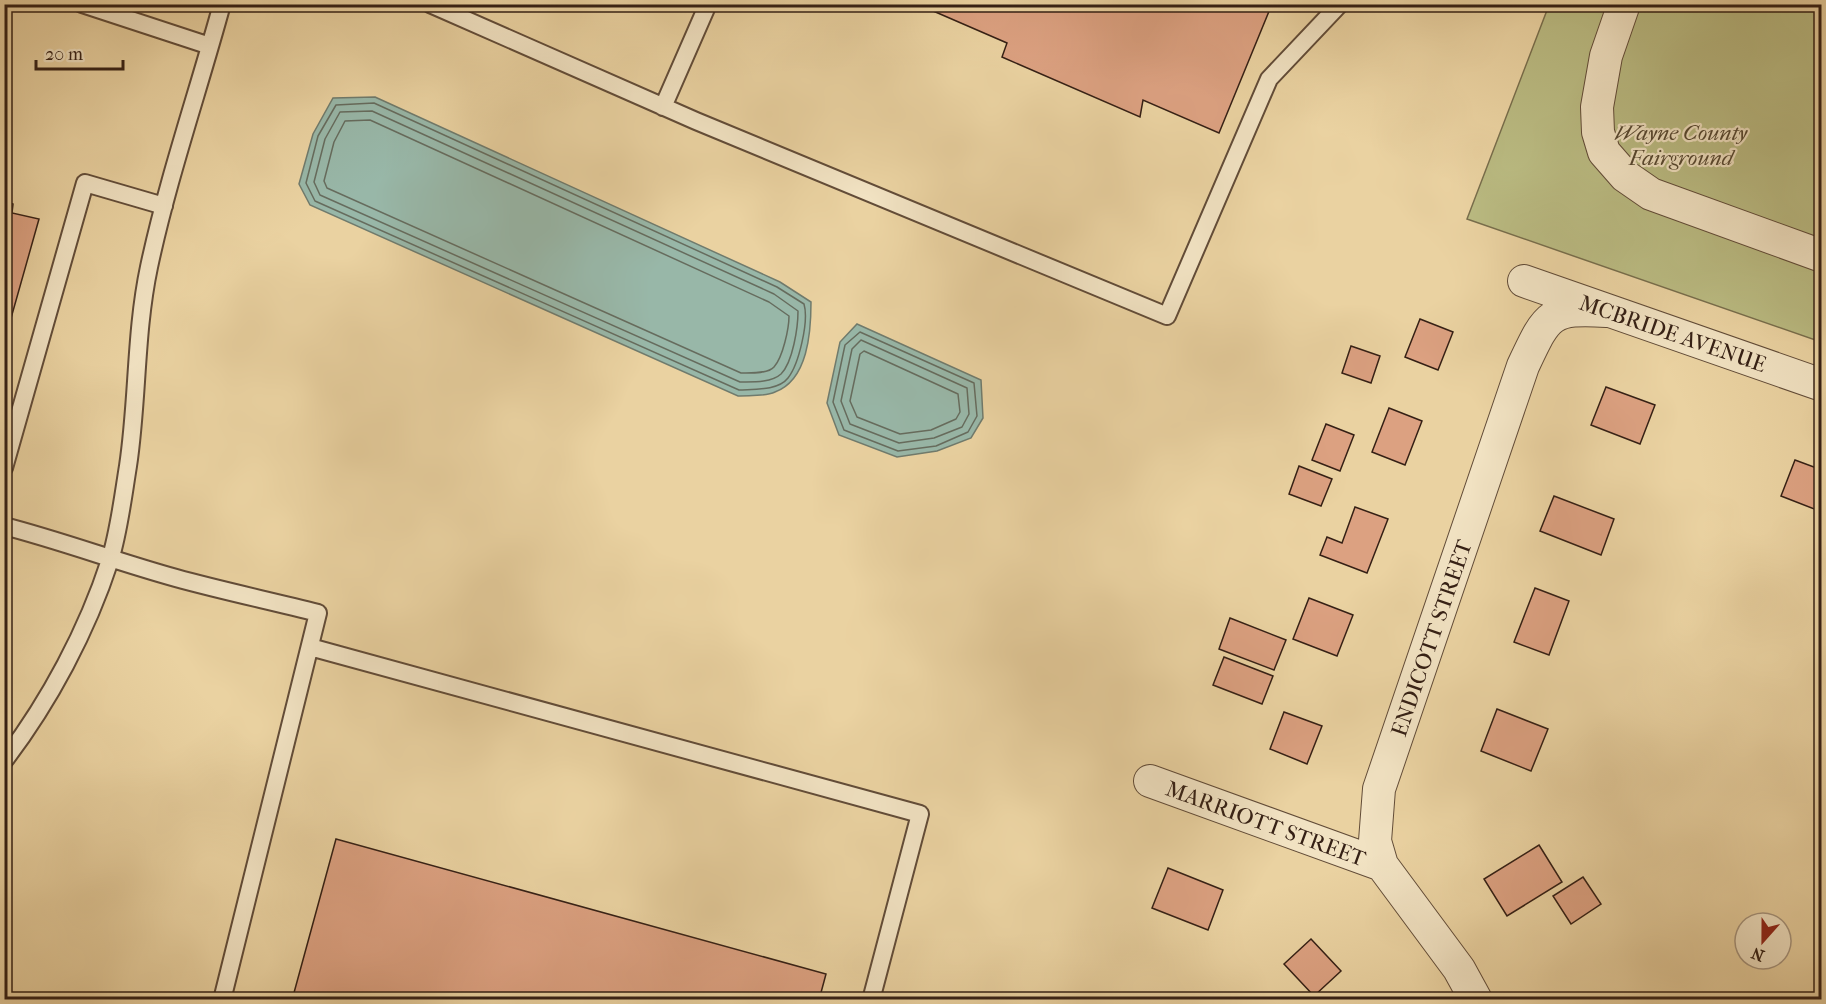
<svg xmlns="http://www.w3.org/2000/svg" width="1826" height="1004" font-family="'IM FELL French Canon',serif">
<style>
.green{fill:#babb82;stroke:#786e4c;stroke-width:1.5}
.water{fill:#98b7a8;stroke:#707b6d;stroke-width:1.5}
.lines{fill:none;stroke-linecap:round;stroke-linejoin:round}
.shore{stroke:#666c5e;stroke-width:1.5}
.building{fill:#dca181;stroke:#352015;stroke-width:1.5}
.service-casing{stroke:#624c38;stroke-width:20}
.minor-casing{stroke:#624c38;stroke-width:34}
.service{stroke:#f1e2c2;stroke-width:16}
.minor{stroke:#f1e2c2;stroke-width:32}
.labels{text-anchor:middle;stroke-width:4.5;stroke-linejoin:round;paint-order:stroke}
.park-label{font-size:22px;font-style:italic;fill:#564730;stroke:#f1e2c2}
.street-label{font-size:22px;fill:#352015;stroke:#f1e2c2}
</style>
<rect width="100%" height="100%" fill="#ead2a1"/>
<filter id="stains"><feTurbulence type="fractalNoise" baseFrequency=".00333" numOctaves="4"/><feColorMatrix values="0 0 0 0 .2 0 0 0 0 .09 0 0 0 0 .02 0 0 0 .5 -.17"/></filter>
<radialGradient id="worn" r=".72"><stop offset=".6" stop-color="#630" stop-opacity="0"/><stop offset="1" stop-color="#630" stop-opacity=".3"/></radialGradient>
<path class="green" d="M1549 5H1821V342L1467 219Z"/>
<path class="water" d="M375 97 780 282 811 302C811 332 808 380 775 392 765 397 749 395 738 396L310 205 299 184 313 134 333 98Z
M857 324 981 380 983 418 971 438 937 451 897 457 839 435 827 403 840 342Z"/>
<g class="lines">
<path class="shore" d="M374 103 777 287 804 304C809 321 799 364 788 378 778 391 753 389 739 390L315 201 306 183 318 136 336 105Z
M372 111 774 294 798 311C798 327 793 362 781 374 771 383 753 382 740 382L320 195 314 182 325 139 340 112Z
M370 120 769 302 789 316C789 328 783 357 774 367 768 374 750 373 741 373L327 188 324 181 334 142 345 121Z
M860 332 974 383 977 416 968 432 936 446 898 451 844 430 833 402 845 345Z
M861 340 967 388 969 414 962 427 934 438 899 443 850 424 841 401 852 349Z
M864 351 958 394 960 412 956 419 931 430 900 434 857 417 850 401 860 354Z"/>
</g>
<path class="building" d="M917 4H1272L1219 133 1143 100 1140 117 1002 57 1007 43Z
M4 201 13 204 12 213 39 219 4 343Z
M1420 319 1453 332 1438 370 1405 357Z
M1351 346 1380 356 1371 383 1342 373Z
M1606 387 1655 405 1640 444 1591 425Z
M1389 408 1422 421 1405 465 1372 452Z
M1326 424 1354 435 1340 471 1312 460Z
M1795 460 1822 470V512L1781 496Z
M1299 466 1332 479 1321 506 1289 494Z
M1554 496 1614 519 1601 555 1540 531Z
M1355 507 1388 519 1367 573 1320 555 1327 537 1342 543Z
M1535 588 1569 601 1549 655 1514 642Z
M1309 598 1353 615 1337 656 1293 639Z
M1230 618 1286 640 1274 670 1219 649Z
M1224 657 1273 676 1262 704 1213 685Z
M1497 709 1548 729 1531 771 1481 751Z
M1284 712 1322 726 1307 764 1270 749Z
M336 839 826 974 819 1000H292Z
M1539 845 1562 882 1507 916 1484 879Z
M1168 868 1223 890 1208 930 1152 908Z
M1583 877 1601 904 1571 924 1553 896Z
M1311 939 1341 971 1314 996 1284 964Z"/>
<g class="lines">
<defs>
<path id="service" d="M82 4 210 46
M430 4 696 121 1167 316 1269 79 1340 4
M663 107 708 4
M4 468 85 183 164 206
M4 526C62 541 118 562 176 578 223 591 271 601 318 613L222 1000
M310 647 920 814 871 1000
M4 761C49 702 87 631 110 560 119 531 123 497 128 466 138 400 135 333 149 267 168 178 198 92 222 4"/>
<path id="minor" d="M1624 4 1606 56 1597 107 1598 132 1604 152 1625 176 1651 194 1822 256
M1524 281 1822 385
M1150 781 1382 865
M1476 1000 1459 969 1382 865 1375 841 1379 789 1523 366C1547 315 1549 307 1607 311"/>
</defs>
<use href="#service" class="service-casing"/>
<use href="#minor" class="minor-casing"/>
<use href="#service" class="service"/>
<use href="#minor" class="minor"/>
</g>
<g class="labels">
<g class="park-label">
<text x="1681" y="140">Wayne County<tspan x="1681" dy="25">Fairground</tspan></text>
</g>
<g class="street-label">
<text transform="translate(1673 333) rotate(19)" y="8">MCBRIDE AVENUE</text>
<text transform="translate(1431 638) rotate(-71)" y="8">ENDICOTT STREET</text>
<text transform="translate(1266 823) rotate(20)" y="8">MARRIOTT STREET</text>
</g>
</g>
<rect width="1826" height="1004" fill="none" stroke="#ead2a1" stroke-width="24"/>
<rect x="6" y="6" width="1814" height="992" fill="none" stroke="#352015" stroke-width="3"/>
<rect x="12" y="12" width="1802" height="980" fill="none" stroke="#352015" stroke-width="1.5"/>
<g transform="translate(1763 941) rotate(201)"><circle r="28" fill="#f1e2c2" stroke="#a6947d" stroke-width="1.5"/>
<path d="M0-4.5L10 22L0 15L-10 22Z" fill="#8f2418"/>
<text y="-9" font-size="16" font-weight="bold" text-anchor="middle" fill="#352015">N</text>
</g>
<path d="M36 60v9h87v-9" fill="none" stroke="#352015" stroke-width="3"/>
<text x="45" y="60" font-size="18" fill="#352015" stroke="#f1e2c2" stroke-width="4.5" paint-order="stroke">20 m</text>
<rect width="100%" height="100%" filter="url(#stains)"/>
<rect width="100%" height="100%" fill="url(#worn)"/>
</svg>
